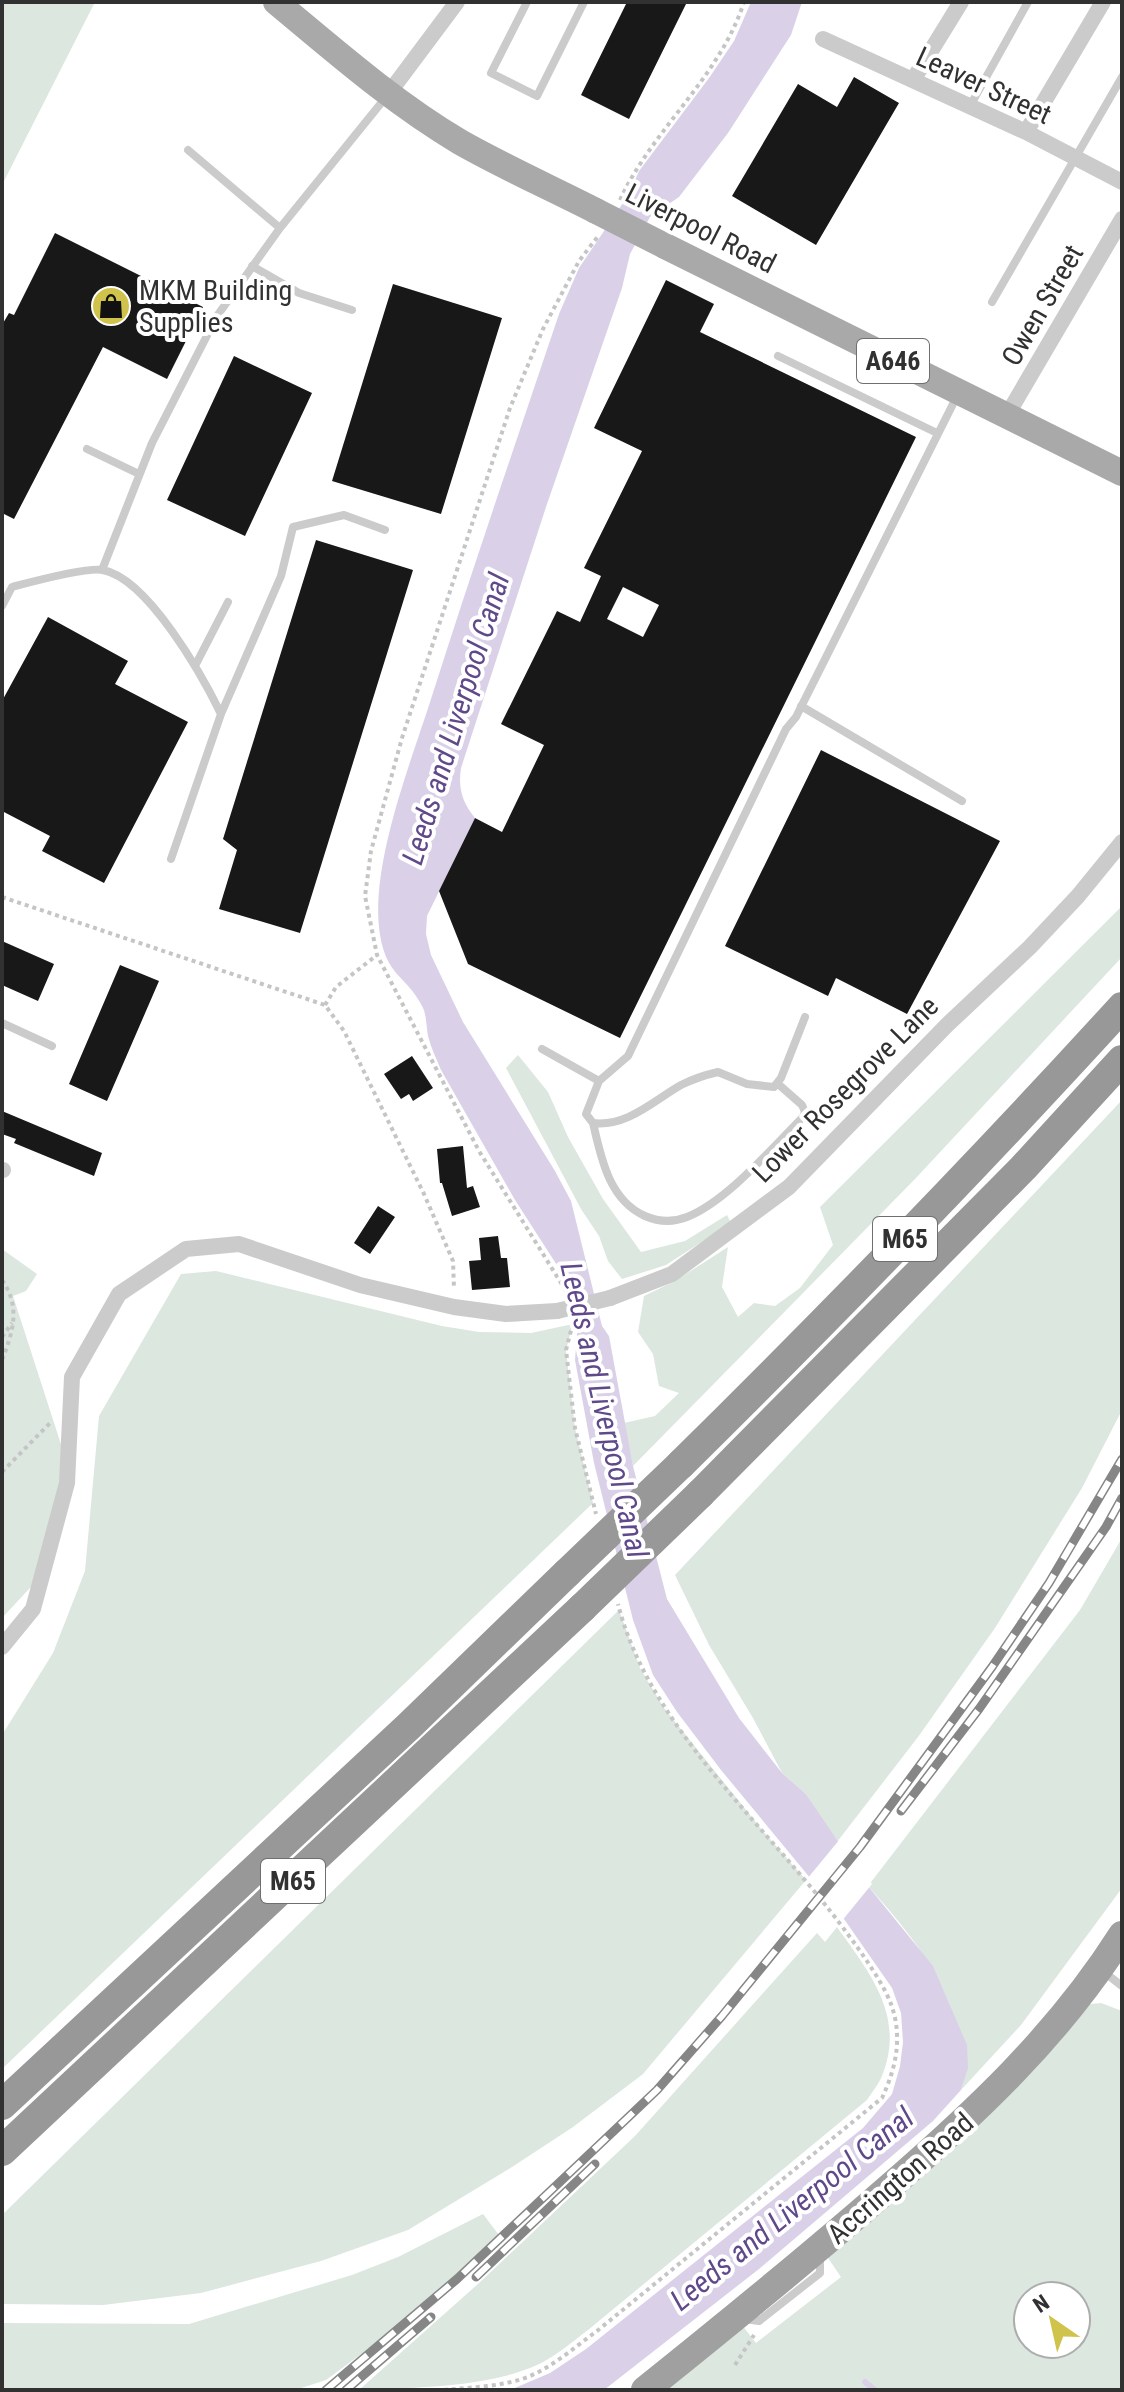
<svg xmlns="http://www.w3.org/2000/svg" width="1124" height="2392" font-family="'Roboto Condensed',sans-serif">
<style>
.green{fill:#dce7e0;fill-rule:evenodd}
.water{fill:#dad1e9}
.pier{fill:#fff}
.lines{fill:none;stroke-linecap:round;stroke-linejoin:round}
.stream{stroke:#dad1e9;stroke-width:6}
.building{fill:#181818;fill-rule:evenodd}
.path{stroke:#c5c5c5;stroke-width:4;stroke-dasharray:4 4;stroke-linecap:butt}
.service{stroke:#cbcbcb;stroke-width:8}
.minor{stroke:#cbcbcb;stroke-width:16}
.primary{stroke:#a9a9a9;stroke-width:26}
.trunk{stroke:#a0a0a0;stroke-width:28}
.motorway{stroke:#989898;stroke-width:30}
.rail-casing{stroke:#868686;stroke-width:9}
.rail{stroke:#fff;stroke-width:6;stroke-dasharray:18;stroke-linecap:butt}
.minor-bridge{stroke:#cbcbcb;stroke-width:16}
.primary-bridge{stroke:#a9a9a9;stroke-width:26}
.motorway-bridge{stroke:#989898;stroke-width:30}
.labels{text-anchor:middle;stroke-width:8;stroke-linejoin:round;paint-order:stroke}
.shield{fill:#fff;stroke:#6f6f6f;stroke-width:2}
.shield-label{font-size:26px;font-weight:bold;fill:#313131}
.street-label{font-size:28px;fill:#313131;stroke:#fff}
.poi-label{font-size:28px;fill:#313131;stroke:#fff;text-anchor:start}
.water-label{font-size:30px;font-style:italic;fill:#60498a;stroke:#fff}
</style>
<rect width="100%" height="100%" fill="#fff"/>
<path class="green" d="M2 2H95L2 185Z
M1122 906V957L915 1179 633 1466 624 1423 655 1416 679 1393 659 1386 653 1354 638 1332 644 1296 675 1281 728 1247 722 1287 738 1317 754 1303 775 1306 800 1288 833 1245 820 1207Z
M518 1055 548 1092 568 1137 603 1199 641 1252 685 1241 727 1215 731 1223 666 1265 622 1279 608 1261 599 1236 581 1209 506 1068Z
M1122 1100V1410L1082 1488 995 1628 918 1737 837 1842 806 1794 782 1773 753 1718 709 1645 675 1575Z
M2 1249 37 1274 26 1291 13 1296 68 1466 42 1575 2 1618Z
M216 1271 442 1326 479 1332 531 1333 573 1324 566 1350 575 1428 593 1503 2 2069V1735L53 1653 85 1571 99 1416 181 1274Z
M1122 1538V1888L1021 2025 961 2090C968 2066 965 2058 959 2035 943 1973 910 1933 868 1886L1080 1610Z
M619 1610 640 1668 664 1708 763 1831 806 1880 643 2074 573 2127 512 2167 408 2230 321 2261 201 2293 103 2305 2 2304V2215Z
M837 1927C869 1972 905 2015 883 2073 880 2083 872 2092 867 2100L588 2330C572 2342 555 2357 537 2365 486 2388 415 2387 359 2390L479 2283 635 2136 817 1933 825 1942Z
M1101 2003 1122 2011V2390H662L742 2325 756 2343 841 2277 826 2255 946 2156 1008 2095 1081 2005ZM1028 2296H1076V2344H1028Z
M483 2214 499 2235 399 2326 326 2380 295 2390H2V2323L189 2324 352 2275 398 2257Z"/>
<path class="water" d="M751 2H802L791 35 728 133 679 197 650 217 630 254 622 288 547 504 461 768C458 788 462 802 475 818L427 916 426 934 431 955 463 1022 555 1171 571 1201 602 1326 609 1336 633 1466 667 1599 739 1718 782 1773 806 1794 868 1886 933 1966 967 2045 968 2068 961 2090 933 2121 759 2269 604 2390H510L550 2373 586 2349 863 2128 892 2094 900 2066 903 2042 901 2013 892 1988 844 1919 721 1770 677 1712 653 1675 633 1620 594 1463 575 1360 578 1322 571 1287 515 1200 441 1070C436 1058 431 1048 428 1036 426 1026 427 1015 422 1006 406 975 387 977 380 935 369 867 410 765 431 699 472 570 516 442 559 314L579 268 629 194 639 171 709 78 734 41Z"/>
<path class="pier" d="M840 1839 872 1884 841 1922 807 1879Z"/>
<g class="lines">
<path class="stream" d="M865 2382 875 2390"/>
</g>
<path class="building" d="M627 2H687L629 119 581 95Z
M854 77 899 103 816 245 732 196 798 84 837 107Z
M55 233 203 307 167 379 103 347 14 519 2 513V325L9 313 14 315Z
M666 280 714 304 700 332 916 437 620 1038 468 964 439 891 475 818 502 832 544 745 501 724 557 611 580 622 601 576 584 568 642 451 594 428ZM623 587 659 605 643 637 607 619Z
M393 284 502 318 441 514 332 481Z
M234 356 312 393 245 536 167 500Z
M316 540 413 570 300 933 219 909 237 850 223 839Z
M48 617 128 661 115 684 188 722 104 883 42 851 50 836 2 811V701Z
M821 750 1000 841 907 1014 836 978 828 996 725 946Z
M2 941 54 964 38 1001 2 985Z
M120 965 159 981 107 1101 69 1084Z
M412 1056 433 1088 413 1101 409 1094 401 1099 384 1074Z
M2 1111 102 1153 94 1176 14 1143 16 1139 2 1134Z
M463 1146 467 1188 473 1186 480 1207 452 1216 442 1183H440L437 1149Z
M378 1206 395 1217 370 1254 354 1243Z
M498 1236 501 1258H507L510 1287 472 1290 469 1261 481 1260 479 1238Z"/>
<g class="lines">
<path class="path" d="M620 200C652 130 720 77 744 2
M2 897 325 1005 344 1031 424 1194 453 1261 454 1289
M325 1005 336 987 377 955
M2 1280C21 1307 13 1332 2 1360
M566 1291 479 1151 377 955 365 896 371 851 402 738 510 408 543 329 579 261 599 235
M573 1323 566 1350 575 1428 596 1514
M2 1337 12 1323
M2 1472 52 1421
M735 2365 754 2335
M444 2390C472 2387 503 2387 530 2376 554 2366 576 2346 597 2331L882 2098C896 2068 903 2037 891 2004 881 1977 846 1931 827 1907 755 1816 647 1720 618 1604"/>
<path class="service" d="M527 2 491 73 537 96 584 2
M970 106 1028 2
M188 150 280 228
M252 266 299 293 352 310
M992 302 1122 77
M778 356 937 433
M87 449 139 474
M102 570 152 443 217 316 280 228 386 97
M2 606 12 587C31 582 85 567 103 570 148 579 202 675 221 714L171 859
M195 666 228 602
M801 706 962 801
M221 714 281 576 293 527 344 515 385 530
M2 1023 52 1046
M542 1049 599 1081 628 1056 786 729 796 717 958 394
M599 1081 586 1114 593 1123C627 1127 653 1101 681 1085 693 1079 705 1075 718 1072L747 1084 774 1087 781 1078 805 1017
M593 1123C601 1158 609 1200 645 1216 659 1222 672 1223 687 1217 727 1201 772 1148 803 1117L805 1112 802 1105 777 1083
M1104 1972 1122 1986
M744 2319 759 2321 820 2273V2255"/>
<path class="minor" d="M823 39 1026 132 1122 182
M913 80 961 2
M389 93 457 2
M1026 132 1103 2
M1006 417 1122 219
M2 1170H3
M610 1298 672 1274 789 1187 947 1025 1030 947 1078 896 1122 842
M2 1647 33 1609 67 1483 72 1377 119 1294 186 1249 239 1244 360 1285 454 1307 506 1314 557 1311"/>
<path class="primary" d="M276 2C335 51 394 103 460 142 504 167 551 188 596 211
M665 246 1122 473"/>
<path class="trunk" d="M645 2390C726 2325 806 2260 884 2192 974 2114 1058 2036 1122 1935"/>
<path class="motorway" d="M681 1464C832 1315 979 1164 1122 1007
M700 1494 1023 1168 1122 1060
M2 2105 409 1726 567 1573
M2 2151 582 1608"/>
<defs>
<path id="rail" d="M901 1811 979 1709 1106 1527 1122 1498
M476 2277 595 2164
M326 2390 457 2279 562 2180 657 2090 722 2016 860 1847 992 1667 1049 1583 1122 1459
M346 2390 431 2317"/>
</defs>
<use href="#rail" class="rail-casing"/>
<use href="#rail" class="rail"/>
<path class="minor-bridge" d="M557 1311 610 1298"/>
<path class="primary-bridge" d="M596 211 665 246"/>
<path class="motorway-bridge" d="M567 1573 681 1464
M582 1608 700 1494"/>
</g>
<defs>
<symbol id="shop-disc" viewBox="-11 -11 22 22"><circle r="9.5" fill="#d0c34b" stroke="#fff"/><path d="M-5-2.5h2.3a2.7 3.5 0 0 1 5.4 0H5L5.5 6h-11ZM-1.5-2.5h3a1.5 2.3 0 0 0-3 0Z" fill="#111"/></symbol>
</defs>
<g fill-rule="evenodd">
<use href="#shop-disc" x="89" y="284" width="44" height="44"/>
</g>
<g class="labels">
<g class="shield">
<rect x="857" y="339" width="72" height="44" rx="6"/>
<rect x="873" y="1217" width="64" height="44" rx="6"/>
<rect x="261" y="1859" width="64" height="44" rx="6"/>
</g>
<g class="shield-label">
<text x="893" y="370">A646</text>
<text x="905" y="1248">M65</text>
<text x="293" y="1890">M65</text>
</g>
<g class="street-label">
<text transform="translate(984 85) rotate(25)" y="10">Leaver Street</text>
<text transform="translate(701 228) rotate(27)" y="10">Liverpool Road</text>
<text transform="translate(1042 305) rotate(-60)" y="10">Owen Street</text>
<text transform="translate(845 1089) rotate(-45)" y="10">Lower Rosegrove Lane</text>
<text transform="translate(900 2178) rotate(-41)" y="10">Accrington Road</text>
</g>
<g class="poi-label">
<text x="139" y="300">MKM Building<tspan x="139" dy="32">Supplies</tspan></text>
</g>
<g class="water-label">
<text transform="translate(456 719) rotate(-73)" y="10">Leeds and Liverpool Canal</text>
<text transform="translate(604 1410) rotate(77)" y="10">Leeds and Liverpool Canal</text>
<text transform="translate(792 2209) rotate(-39)" y="10">Leeds and Liverpool Canal</text>
</g>
</g>
<rect width="1124" height="2392" fill="none" stroke="#313131" stroke-width="8"/>
<g transform="translate(1052 2320) rotate(326)"><circle r="38" fill="#ffffff" stroke="#adadad" stroke-width="2"/>
<path d="M0-6L14 30L0 20L-14 30Z" fill="#d0c34b"/>
<text y="-12" font-size="22" font-weight="bold" text-anchor="middle" fill="#313131">N</text>
</g>
</svg>
